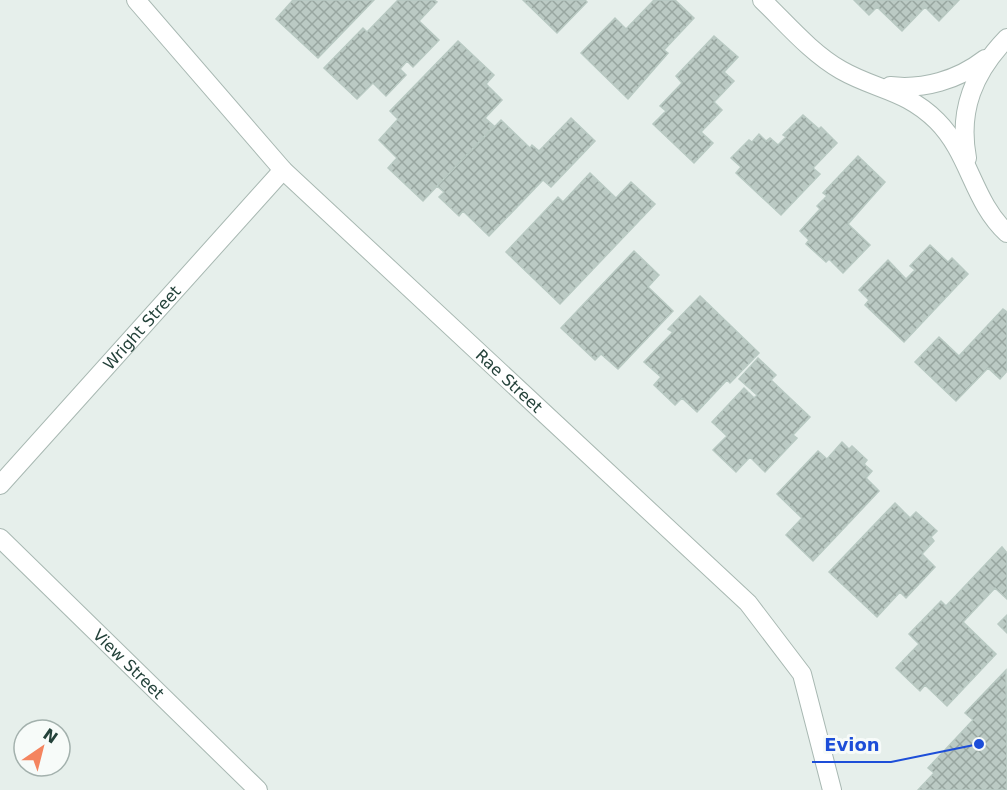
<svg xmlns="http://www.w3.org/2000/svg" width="1007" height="790" font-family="'DejaVu Sans',sans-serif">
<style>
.building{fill:url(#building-cross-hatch);stroke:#b8c9c2;stroke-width:1.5}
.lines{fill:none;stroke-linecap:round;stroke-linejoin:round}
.street-casing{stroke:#a8b8b2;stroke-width:20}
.street{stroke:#fff;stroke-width:18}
.labels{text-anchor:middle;stroke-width:6;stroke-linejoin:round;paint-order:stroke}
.street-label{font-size:16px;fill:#24423a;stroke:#f7fbf9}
.leader{fill:none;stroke:#1d4ed8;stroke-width:2}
.callout-dot{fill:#1d4ed8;stroke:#f7fbf9;stroke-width:2}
.callout-label{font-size:18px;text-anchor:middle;font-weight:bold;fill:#1d4ed8;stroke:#f7fbf9;stroke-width:6;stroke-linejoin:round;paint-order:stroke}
</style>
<defs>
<pattern id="building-cross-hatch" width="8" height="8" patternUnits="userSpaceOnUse" patternTransform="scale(1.5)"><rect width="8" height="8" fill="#bbcac4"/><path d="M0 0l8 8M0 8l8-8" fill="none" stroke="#98a6a0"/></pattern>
</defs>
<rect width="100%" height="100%" fill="#e6efeb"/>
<path class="building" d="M293 0H374L318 58 276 19Z
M398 0H434L437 2 419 21 439 40 413 67 407 61 400 69 406 75 386 96 373 83 357 99 324 68 363 28 367 32Z
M523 0H585L587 2 557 33Z
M654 0H675L694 18 664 50 668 53 628 99 581 53 615 18 626 29Z
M854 0H959L939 21 925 7 902 31 877 7 869 15Z
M714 36 738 57 724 72 734 81 714 102 722 110 701 132 713 143 694 163 653 124 666 111 660 106 682 83 676 76Z
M458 41 494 75 486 84 502 100 485 118 494 126 423 201 388 168 397 158 379 140 398 119 390 111Z
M803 115 819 129 821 127 837 143 813 168 820 174 781 215 736 173 741 167 731 158 749 140 752 142 759 134 766 141 770 138 778 145 786 137 783 135Z
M571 118 595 141 551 187 543 180 489 236 463 211 459 216 439 197 444 192 437 186 501 120 530 148 532 145 539 151Z
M858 156 885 182 848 224 870 245 843 273 829 259 826 262 806 244 809 240 800 231 820 209 817 206 827 196 823 193Z
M590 173 616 198 631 182 655 204 560 304 506 252 558 197 563 202Z
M930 245 948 262 952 258 968 274 904 342 865 305 869 300 859 290 888 260 906 279 915 270 910 266Z
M634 251 659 275 648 287 673 311 618 369 601 354 595 360 561 328Z
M700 296 759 353 730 383 727 380 697 412 682 398 675 405 654 385 661 377 644 362 673 332 668 329Z
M1003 309 1007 312V371L1000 379 988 368 956 401 915 362 939 337 959 356Z
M758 358 776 375 771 380 810 417 793 435 797 438 765 472 750 457 736 472 713 450 727 436 712 422 744 388 754 398 757 395 739 379Z
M842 442 849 449 852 446 867 460 864 464 872 471 866 478 879 491 813 561 786 535 802 518 777 494 818 451 827 459Z
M895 503 910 518 916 512 937 531 931 537 934 541 922 554 935 567 906 598 900 592 877 617 829 572Z
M1002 547 1007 553V599L995 588 963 622 996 654 947 706 925 685 920 691 896 668 919 644 909 634 941 601 946 606Z
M1007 615V633L998 624Z
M1006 670 1007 790H918L934 773 928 768 973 720 965 713Z"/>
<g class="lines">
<defs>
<g id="street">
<path id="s1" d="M136 0 283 170 748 603 802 674 832 790"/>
<path d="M762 0C786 23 811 53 841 70 876 90 906 90 937 121 970 154 973 202 1007 233"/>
<path d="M890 86C923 90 958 80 985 59"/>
<path d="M967 158C958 110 974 72 1007 38"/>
<path id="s2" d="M0 485 283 170"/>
<path id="s3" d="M0 538 258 790"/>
</g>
</defs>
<use href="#street" class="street-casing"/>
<use href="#street" class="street"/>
</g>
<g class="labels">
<g class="street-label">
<text dy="6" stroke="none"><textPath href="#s2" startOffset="212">Wright Street</textPath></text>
<text dy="6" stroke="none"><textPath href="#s1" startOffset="534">Rae Street</textPath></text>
<text dy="6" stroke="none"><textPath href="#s3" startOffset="180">View Street</textPath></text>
</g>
</g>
<path class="leader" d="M979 744L891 762H812"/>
<circle class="callout-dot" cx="979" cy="744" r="6"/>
<g class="callout-label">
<text x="852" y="751">Evion</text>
</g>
<g transform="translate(42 748) rotate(35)"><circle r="28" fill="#f7fbf9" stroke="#a3b1ad" stroke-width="1.5"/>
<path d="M0-4.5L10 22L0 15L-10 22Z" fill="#f4845f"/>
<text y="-9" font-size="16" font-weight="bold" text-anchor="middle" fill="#24423a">N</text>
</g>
</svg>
